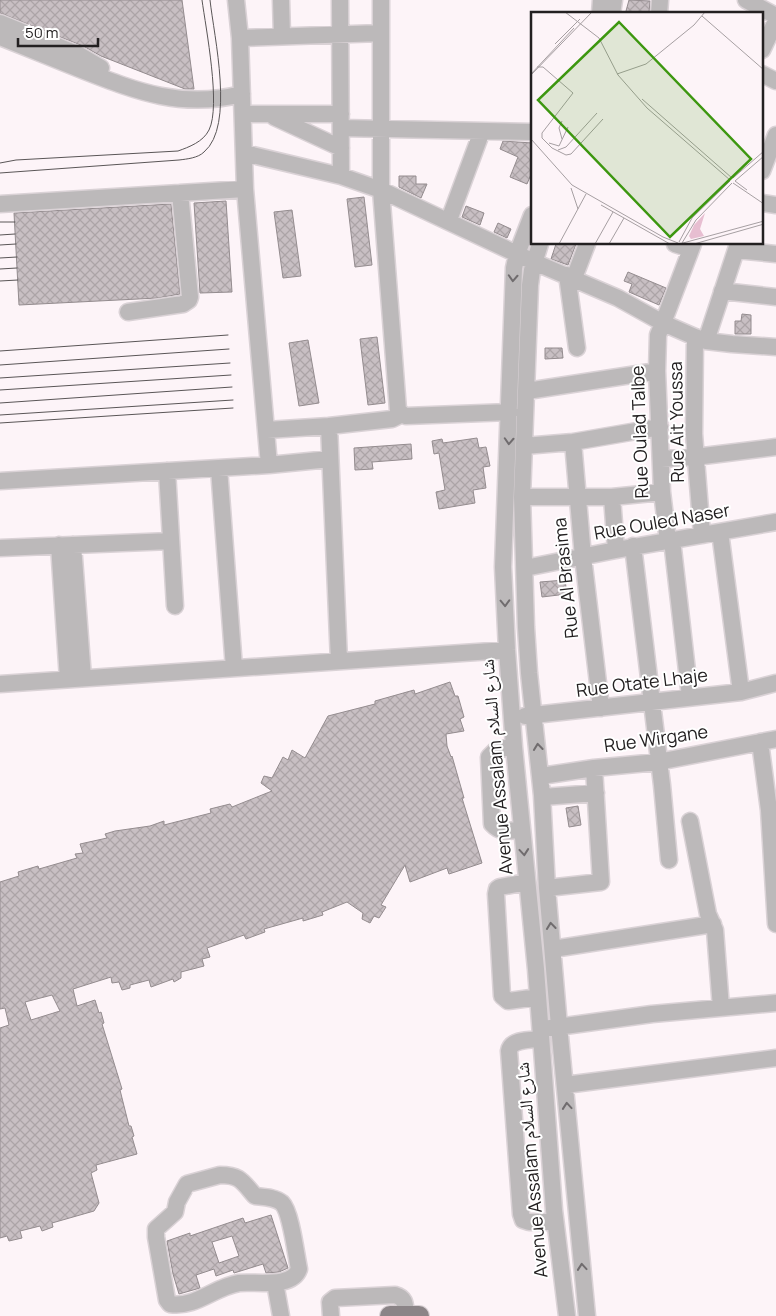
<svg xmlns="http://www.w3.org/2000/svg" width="776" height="1316" font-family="Manrope,'Noto Naskh Arabic',sans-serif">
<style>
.building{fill:url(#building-cross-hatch);stroke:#948c8f;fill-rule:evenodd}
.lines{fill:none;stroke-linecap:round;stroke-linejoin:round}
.minor-casing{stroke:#dad2d6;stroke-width:19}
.major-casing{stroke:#dad2d6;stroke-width:22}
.minor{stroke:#bcb9ba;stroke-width:16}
.major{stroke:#8b8487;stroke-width:20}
.tram{stroke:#5a5657;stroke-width:1}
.oneway{stroke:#706c6e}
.labels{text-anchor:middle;stroke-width:4;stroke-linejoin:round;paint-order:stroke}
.street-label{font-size:18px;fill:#232021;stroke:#fff}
.inset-road{fill:none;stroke:#a69fa2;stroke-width:1}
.view{fill:#3d9710;fill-opacity:0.15;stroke:#3d9710;stroke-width:2.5}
.inset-edge{fill:none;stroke:#232021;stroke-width:2.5}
</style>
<defs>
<pattern id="building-cross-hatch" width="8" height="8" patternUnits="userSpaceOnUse" patternTransform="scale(1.25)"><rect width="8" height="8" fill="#c8bfc3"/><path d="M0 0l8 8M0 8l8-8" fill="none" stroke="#aca4a7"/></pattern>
</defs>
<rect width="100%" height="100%" fill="#fdf4f8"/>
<path class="building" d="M0 0H182L194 89H185L101 56 83 46 0 13Z
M629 0 650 1 649 14H636L626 11Z
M503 141 532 143V172L527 184 510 177 518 157 500 149Z
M399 176H416V184H427L421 198 399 187Z
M364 197 372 265 355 267 347 199Z
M226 201 232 292 200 293 194 203Z
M171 204 180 294 158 298 19 305 14 213Z
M466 206 484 213 480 225 462 217Z
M292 210 301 276 283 278 274 212Z
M498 223 511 229 507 238 494 232Z
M556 244H576L568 265 551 259Z
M628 272 666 288 659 305 629 292 632 284 624 281Z
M742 314 751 315V334H735V321H741Z
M377 337 385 403 368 405 360 339Z
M308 340 319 403 299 406 289 343Z
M545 348H562L563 358 545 359Z
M477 438 479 448 486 447 490 466 483 467 486 488 473 490 475 503 439 509 436 492 445 490 439 453 434 454 432 441 442 439 443 443Z
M411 444 412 459 372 462 373 469 355 470 354 448Z
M565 580 567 594 542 597 540 582Z
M450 682 455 696H458L464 717 460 719 464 731 446 734 447 746 451 757 452 756 464 798H462L482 863 449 874 447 868 410 882 405 865 381 905 386 907 379 918 374 916 370 923 362 919 363 913 347 902 322 912 323 915 303 921V918L264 929 265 932 246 939 244 935 207 948 210 957 202 959 204 966 181 972V978L174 982 173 979 151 987 149 980 130 985V988L122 990 119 982 112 983 111 977 73 989 77 1006 95 1000 99 1013 101 1012 104 1023 102 1024 122 1089 120 1090 129 1126H131L134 1136 132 1137 137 1154 96 1165 97 1170 91 1173 99 1203 94 1211 52 1223 53 1227 42 1231 40 1226 20 1231 22 1238 9 1241 7 1236 0 1238V1028L9 1025 5 1008 0 1009V882L19 876 18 872 38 866 39 869 77 858 75 854 83 853 80 844 107 838 105 834 115 831 150 826 164 821V825L211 813 210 809 230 804 232 807 272 791 261 783 264 776 272 778 283 757 288 760 292 750 305 758 328 716 375 704V701L414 690 415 694ZM52 995 60 1011 31 1020 25 1002Z
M578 806 581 825 569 827 566 808Z
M271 1215 288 1268 279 1272 266 1273 263 1264 234 1273 233 1270 216 1276 214 1269 196 1275 200 1288 179 1294 173 1274 167 1241 190 1233V1236L243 1218 245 1223ZM232 1236 239 1256 219 1263 212 1242Z"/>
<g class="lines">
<defs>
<path id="minor" d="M236 0 240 38 245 189 269 465
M281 0 282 36
M340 0 341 176
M381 0V190L398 410 402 414
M746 0 776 16
M600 14 601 0
M612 14 614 0
M659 14 660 0
M0 23 79 55 101 68
M0 37C27 48 55 59 82 70 138 92 182 109 242 94
M240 38 381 33
M762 50 776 21
M762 74 776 81
M243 114H341
M274 117 341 148
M341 128 532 132
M244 153 341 176 381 190 534 262 618 298 663 323 695 337 706 341 732 344 776 347
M762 171 776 135
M762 203 776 205
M0 204 245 189
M532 215 517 254 514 268 503 567 507 650 514 747 536 969 554 1210 567 1316
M449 220 482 131
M540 244 532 270 530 285 522 497 526 627 529 673 542 795 547 888 559 1026 587 1316
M675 244 691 249
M736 250 776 254
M567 275 577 348
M574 278 587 244
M722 291 776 297
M128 312 183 304 189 300 190 297 180 193
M695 337 694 434 702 535
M706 341 738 244
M527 391 657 371
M329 426 392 419 402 414 406 416 510 412
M267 430 329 426 339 661
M573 442 583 557 601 708
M524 446 573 442 660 427
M661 459 695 457 776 447
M219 468 234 668
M167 471 175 606
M0 481 269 465 330 459
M522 497H612L662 492
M612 497 616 550
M720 532 741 692
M672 540 690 697
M668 541 662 492 657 371 658 335 663 323 693 244
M59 545 68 679
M73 545 83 678
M633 546 662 785 669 860
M0 548 171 541
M525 568 616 550 776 522
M0 684 507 650
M525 716 741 692 776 683
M760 742 769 810 776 924
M514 747 497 749 489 757 492 824C501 834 510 831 522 829
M541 776 594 768 658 762 776 739
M543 797 596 793
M690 821 708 914 715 930 721 1008
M527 882 500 887 497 889 496 894 502 996 508 1001 538 997
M547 888 601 882 594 768
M553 949 713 924
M550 1028 652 1014 776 1003
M541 1039C530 1040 511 1039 509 1051L521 1214 523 1220 529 1222H555
M565 1085 776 1058
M220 1175C240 1175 242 1181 255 1196 263 1197 275 1197 282 1203 291 1212 296 1255 299 1269 292 1289 255 1281 239 1283 214 1287 196 1308 170 1304L167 1300 156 1237V1229L175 1212 177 1202 187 1184Z
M275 1283 281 1316
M331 1316 330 1302 335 1298 395 1295C406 1298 405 1305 406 1315"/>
<path id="major" d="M390 1316H419"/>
</defs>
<use href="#minor" class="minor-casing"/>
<use href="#major" class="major-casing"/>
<use href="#minor" class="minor"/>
<use href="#major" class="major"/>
<path class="tram" d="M0 163 16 160 178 151C189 147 203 142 209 130 221 106 206 29 202 0
M0 173 179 160C187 159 198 158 204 152 235 126 214 37 210 0
M0 222H15
M0 235 15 234
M0 245 16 244
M0 258 17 257
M0 269 17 268
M0 281 18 280
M0 351 228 335
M0 365 229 349
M0 378 230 363
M0 390 231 375
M0 403 232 387
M0 415 233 400
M0 423 233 408"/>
</g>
<defs><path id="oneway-chevron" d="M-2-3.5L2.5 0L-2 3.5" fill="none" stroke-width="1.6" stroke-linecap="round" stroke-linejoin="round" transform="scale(1.25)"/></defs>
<g class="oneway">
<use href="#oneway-chevron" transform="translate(513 278) rotate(93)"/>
<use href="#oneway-chevron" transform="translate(509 441) rotate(93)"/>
<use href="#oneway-chevron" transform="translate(505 603) rotate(88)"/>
<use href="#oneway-chevron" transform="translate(538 747) rotate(-96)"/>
<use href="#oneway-chevron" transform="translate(524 852) rotate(85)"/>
<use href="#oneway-chevron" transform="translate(551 926) rotate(-96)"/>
<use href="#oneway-chevron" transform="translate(567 1106) rotate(-95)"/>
<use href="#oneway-chevron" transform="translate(582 1267) rotate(-95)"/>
</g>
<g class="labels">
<g class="street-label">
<text transform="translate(677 422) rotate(-91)" y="6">Rue Ait Youssa</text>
<text transform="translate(640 432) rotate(-92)" y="6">Rue Oulad Talbe</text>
<text transform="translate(662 522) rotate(-10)" y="6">Rue Ouled Naser</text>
<text transform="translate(566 578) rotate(-96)" y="6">Rue Al Brasima</text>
<text transform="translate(642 683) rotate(-7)" y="6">Rue Otate Lhaje</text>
<text transform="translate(656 739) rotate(-8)" y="6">Rue Wirgane</text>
<text transform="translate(497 767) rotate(-95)" y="6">Avenue Assalam شارع السلام</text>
<text transform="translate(532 1170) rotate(-95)" y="6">Avenue Assalam شارع السلام</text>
</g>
</g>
<g transform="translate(531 12)">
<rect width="232" height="232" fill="#fdf4f8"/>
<path d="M174 201 169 217 173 224 160 227 158 224 163 213Z" fill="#e7bed1"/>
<path class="inset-road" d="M34 0 68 26 87 63 116 96 199 168M171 4 233 58M24 32 49 7M6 55H12L42 81 11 121V126L21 136 35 143 40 142 72 107M0 62 43 16M86 62 115 52 163 13 174 0M0 63 61 0M111 87 201 166M31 109 28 116 31 127M0 127 41 173 132 225 147 231M18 131 28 134 37 115M27 138 35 135 66 101M202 166 233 139M204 169 216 178M204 169 233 144M202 171 233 192M40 176 47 197M70 193 139 232M148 230 161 206 199 169M151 231 165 208 201 171M152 231 233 209M28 232 55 182M64 232 82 200M78 232 93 206M163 232 233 212"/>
<path class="view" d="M88 10 220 147 139 225 7 88Z"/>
<rect width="232" height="232" class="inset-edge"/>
</g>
<path d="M18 38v8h80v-8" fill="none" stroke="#232021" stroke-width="2.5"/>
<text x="25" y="38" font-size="15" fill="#232021" stroke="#ffffff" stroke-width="4" paint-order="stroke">50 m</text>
</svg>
